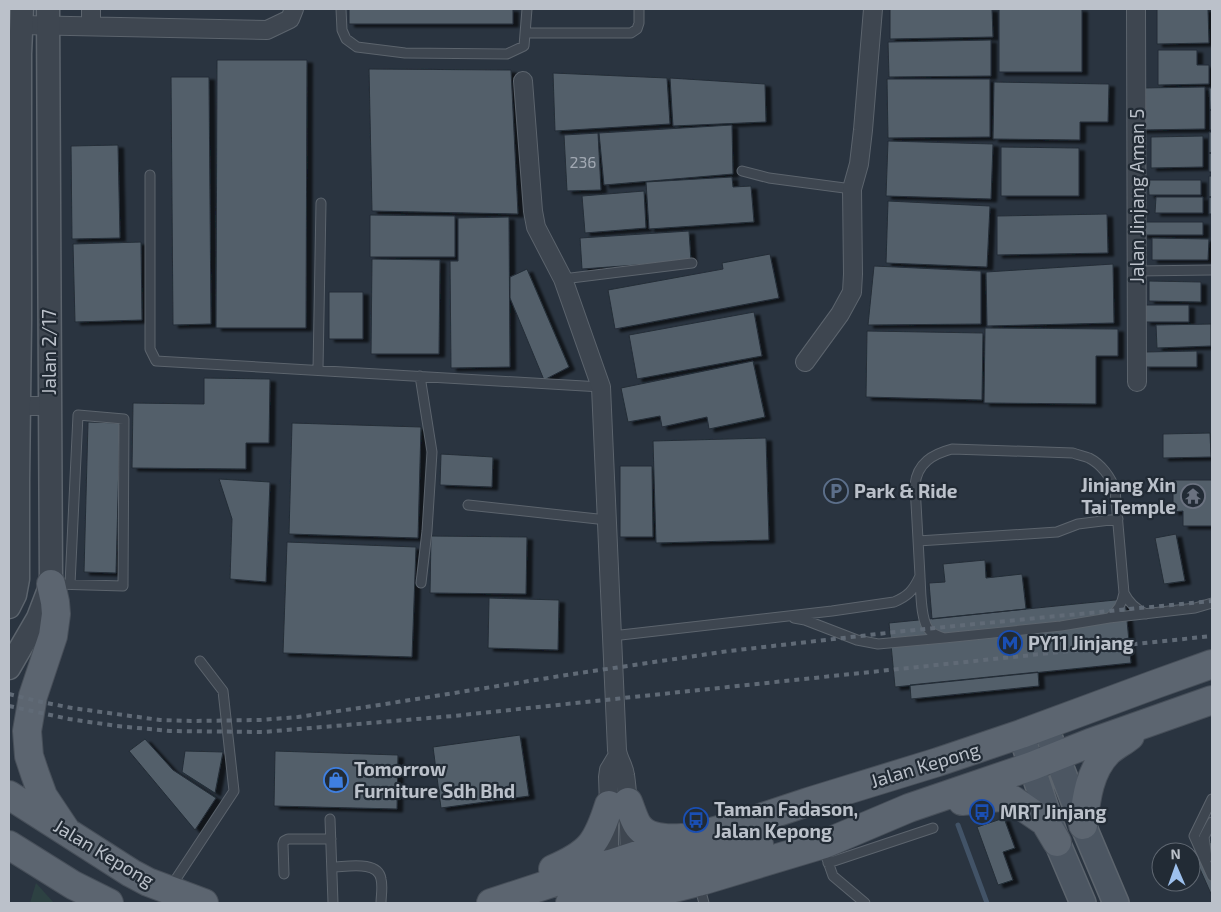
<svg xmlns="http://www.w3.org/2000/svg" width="1221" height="912" font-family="'Exo 2',sans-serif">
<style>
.green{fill:#2d4142}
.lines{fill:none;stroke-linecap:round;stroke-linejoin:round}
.stream{stroke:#425367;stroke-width:5}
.building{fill:#535f6a;stroke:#242d37;filter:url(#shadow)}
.service-casing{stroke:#5c646d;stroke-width:11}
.minor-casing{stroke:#5c646d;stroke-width:20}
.tertiary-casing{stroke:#5c646d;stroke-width:25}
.secondary-casing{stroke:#5c646d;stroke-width:28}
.primary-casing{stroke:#474f59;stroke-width:30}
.service{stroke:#3e4650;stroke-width:9}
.minor{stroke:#3e4650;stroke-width:18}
.tertiary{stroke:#3e4650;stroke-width:22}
.secondary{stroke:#4c5662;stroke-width:25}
.primary{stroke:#5c6570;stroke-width:28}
.rail{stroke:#606a76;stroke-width:4;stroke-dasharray:5 5;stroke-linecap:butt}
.labels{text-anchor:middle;stroke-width:4.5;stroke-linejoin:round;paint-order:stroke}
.number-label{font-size:16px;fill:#a1a8b2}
.street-label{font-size:19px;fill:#bbc1ca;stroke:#222b35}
.poi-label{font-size:19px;font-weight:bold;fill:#bbc1ca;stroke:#222b35;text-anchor:start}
</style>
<defs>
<filter id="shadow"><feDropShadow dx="5.5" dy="3" stdDeviation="1" flood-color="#0009"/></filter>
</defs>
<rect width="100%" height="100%" fill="#2a3440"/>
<path class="green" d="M36 883 54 903H30Z"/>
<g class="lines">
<path class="stream" d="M958 825 987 903"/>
</g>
<path class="building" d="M349 9H513V24H349Z
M890 9H992L993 37 890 39Z
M999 9H1082V72H999Z
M1157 9H1208L1209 43 1157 44Z
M991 40V76L889 77 888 42Z
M1158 50H1197V65H1209V84L1158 85Z
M217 60H307L306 328H216Z
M369 69 511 70 518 214 372 211Z
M553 73 667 78 670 124 555 131Z
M171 77H209L211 324 173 325Z
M670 78 765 84 766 122 673 126Z
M887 79H990V137L888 138Z
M994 82 1109 84 1108 122H1080V140L993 139Z
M1205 87V129L1140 130V88Z
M1209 88H1212V110H1210Z
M1210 110H1212V130H1210Z
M732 125 733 174 604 185 599 133Z
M1209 132H1212V153H1209Z
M598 133 601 190 567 191 564 135Z
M1203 136V167L1151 168V137Z
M888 141 993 144 991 199 886 196Z
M118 145 120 238 72 239 71 146Z
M1001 147 1079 148V196H1001Z
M1209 153H1212V172H1209Z
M1209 176H1212V197H1209Z
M732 177 733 187 751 186 754 222 649 229 646 182Z
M1148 180H1201V195H1149Z
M644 191 646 228 585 233 582 196Z
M1156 197H1203V213H1155Z
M1209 197H1212V214H1209Z
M888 201 990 206 987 267 886 263Z
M1107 214 1108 253 997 255V216Z
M370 215 455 216V257H370Z
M509 217 510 367 451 368 450 261H458V218Z
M1142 222H1203V235H1142Z
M689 231 691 261 582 269 580 238Z
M1152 238 1209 239 1208 260H1152Z
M141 242 142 320 75 322 73 244Z
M770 254 779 298 615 329 608 290 723 269 722 263Z
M372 259 440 260 439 354H371Z
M1113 264 1114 323 987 326 986 272Z
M874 266 981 271V324L868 325Z
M527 269 569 367 544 380 510 298V277Z
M1149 281 1201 282V302L1149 301Z
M329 292H363V339H329Z
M1145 305H1189V322H1145Z
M754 312 762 356 637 379 629 335Z
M1211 324V346L1157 348 1156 325Z
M985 328 1118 329V356H1096V404L984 403Z
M867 331 983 333 982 400 866 397Z
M1197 351V367H1144V352Z
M753 361 765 417 709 429 707 417 662 427 660 416 628 422 621 388Z
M204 378 270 379 269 443H246V469L132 468 133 403 204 404Z
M88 422 120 423 116 573 84 572Z
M292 423 421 427 418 538 289 534Z
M1210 433 1211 457 1163 458V434Z
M766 438 769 540 656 543 653 441Z
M441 454 493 457 492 487 440 485Z
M620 466H652L653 537H620Z
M219 479 270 482 266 582 230 579 232 519Z
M1173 480H1212V526H1183V511L1173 512Z
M1176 534 1185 581 1164 584 1155 538Z
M431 536 527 537 526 594 430 593Z
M287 542 416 547 412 657 283 653Z
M985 560 986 578 1022 574 1026 609 932 619 929 583 945 582 943 564Z
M489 598 559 600 558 650 488 648Z
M1125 599 1131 663 895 687 889 623Z
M1038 672 1039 686 911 699 910 685Z
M520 735 529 796 441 808 433 747Z
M145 739 173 770 216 798 195 830 129 751Z
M185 751 223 752 215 793 182 772Z
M275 751 398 755 397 809 274 806Z
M1004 818 1015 848 1003 852 1013 880 998 885 977 827Z
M1212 842V896L1192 851Z"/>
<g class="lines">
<defs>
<path id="service" d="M341 9 342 30 346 39 357 47 405 53 507 54 524 46 527 9
M525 33H631L637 29 639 23V9
M742 171 769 178 852 189
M150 175V349L156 361 601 387
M1137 271 1212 270
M563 279 692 263
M318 370 321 203
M420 376 432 452 427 531 421 583
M468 505 607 520
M918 541 1057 532 1078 524 1118 519
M920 577C921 590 920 622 930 631 934 635 939 636 944 638
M55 584 123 586 124 419 78 415 70 584
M1124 593C1129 603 1135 609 1146 614
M794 618 805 620 857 640 878 644 944 638 1061 626 1109 618 1195 608 1212 603
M612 636 832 611 894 602C908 596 913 591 920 576L915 485C917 463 933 454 952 449L1073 453C1078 455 1084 456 1089 458 1101 464 1111 477 1115 490L1124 593C1122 604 1118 611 1109 618
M1212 799 1194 836 1212 876
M330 819 333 903
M1207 858 1204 837 1212 822
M827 859 833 876 865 903
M828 863 933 828
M332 867C346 867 378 860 381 879 383 887 381 896 381 903
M284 874 283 844 284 841 288 839H331
M699 885 704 903
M170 888 234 791 223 691 200 661"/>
<path id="minor" d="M91 9V26
M1136 9 1137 382
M21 25 267 30 290 19 294 9
M523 81 533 211 536 227 563 279 601 387 617 750C618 759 624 766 625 775 629 803 629 830 630 858
M805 362 840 314 852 292 853 274 852 189 859 164 863 130 873 9
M9 401 19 406H50
M609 864V805L608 777 609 770 618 755"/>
<path id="tertiary" d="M9 607 15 595 18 579V481L20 322V54L22 9
M9 668 38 618 51 584 48 9"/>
<path id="secondary" d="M1045 726 1083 825 1116 903
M1021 734 1057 842 1083 903"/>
<path id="primary" d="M51 584 55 602 56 614 53 636 33 696 27 731 29 756 35 774 43 796 67 832
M9 795 131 873 148 882 204 903
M962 801 1000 797 1013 800 1045 822 1057 842
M628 802C631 809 633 817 637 824 646 839 667 839 682 838
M1083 825C1086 800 1089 771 1108 752 1114 746 1123 742 1130 736
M9 845 73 885 109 903
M609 864 613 868 635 875 654 874 759 844
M553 869C590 853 597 843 609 805
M491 903 689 838 748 822 808 802 938 762 1021 734 1156 684 1212 664
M570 903C592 895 616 888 627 866
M615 903 698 882 824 844 909 808 1032 766 1090 743 1212 700"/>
</defs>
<use href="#service" class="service-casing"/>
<use href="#minor" class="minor-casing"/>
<use href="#tertiary" class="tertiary-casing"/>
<use href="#secondary" class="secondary-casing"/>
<use href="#primary" class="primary-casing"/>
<use href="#service" class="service"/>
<use href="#minor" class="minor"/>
<use href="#tertiary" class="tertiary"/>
<use href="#secondary" class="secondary"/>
<use href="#primary" class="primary"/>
<path class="rail" d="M9 694 37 701 72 708 160 720 191 721 260 720 298 717 379 705 573 674 729 651 904 631 1212 601
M9 706 69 719 117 726 170 731 263 732 453 716 1212 636"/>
</g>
<defs>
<symbol id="parking-ring" viewBox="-11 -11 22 22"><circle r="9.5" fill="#222b35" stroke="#5c6f8a" stroke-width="1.5"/><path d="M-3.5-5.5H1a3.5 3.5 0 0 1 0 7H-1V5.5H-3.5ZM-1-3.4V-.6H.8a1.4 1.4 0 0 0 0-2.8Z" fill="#5c6f8a"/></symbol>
<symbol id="temple-ring" viewBox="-11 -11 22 22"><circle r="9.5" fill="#222b35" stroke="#6b7280" stroke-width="1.5"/><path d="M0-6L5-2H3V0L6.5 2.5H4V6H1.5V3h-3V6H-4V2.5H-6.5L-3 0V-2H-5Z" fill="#6b7280"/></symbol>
<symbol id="metro-ring" viewBox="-11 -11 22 22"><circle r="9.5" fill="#222b35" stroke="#1a4fb4" stroke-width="1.5"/><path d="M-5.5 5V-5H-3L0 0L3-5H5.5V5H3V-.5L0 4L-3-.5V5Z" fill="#1a4fb4"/></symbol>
<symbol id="shop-ring" viewBox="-11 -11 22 22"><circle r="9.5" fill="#222b35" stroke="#3f7fe0" stroke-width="1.5"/><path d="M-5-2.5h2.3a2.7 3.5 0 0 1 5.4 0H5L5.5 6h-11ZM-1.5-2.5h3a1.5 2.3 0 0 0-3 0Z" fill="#3f7fe0"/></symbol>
<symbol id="bus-ring" viewBox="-11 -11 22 22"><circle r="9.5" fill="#222b35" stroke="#1a4fb4" stroke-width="1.5"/><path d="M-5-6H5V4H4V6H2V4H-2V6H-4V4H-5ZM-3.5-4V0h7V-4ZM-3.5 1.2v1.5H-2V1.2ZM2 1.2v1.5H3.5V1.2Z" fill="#1a4fb4"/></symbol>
</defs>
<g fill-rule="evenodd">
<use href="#parking-ring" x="822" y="477" width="28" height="28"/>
<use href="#temple-ring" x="1179" y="482" width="28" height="28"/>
<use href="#metro-ring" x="996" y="629" width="28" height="28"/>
<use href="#shop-ring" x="322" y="766" width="28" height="28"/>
<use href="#bus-ring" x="968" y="798" width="28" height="28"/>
<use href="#bus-ring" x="682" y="806" width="28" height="28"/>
</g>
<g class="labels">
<g class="number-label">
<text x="583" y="168">236</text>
</g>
<g class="street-label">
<text transform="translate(1137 196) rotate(-90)" y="7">Jalan Jinjang Aman 5</text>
<text transform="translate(49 352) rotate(-90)" y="7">Jalan 2/17</text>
<text transform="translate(925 765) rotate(-17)" y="7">Jalan Kepong</text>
<text transform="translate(104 853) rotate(31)" y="7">Jalan Kepong</text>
</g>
<g class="poi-label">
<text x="1176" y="492" text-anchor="end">Jinjang Xin<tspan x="1176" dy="22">Tai Temple</tspan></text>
<text x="854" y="498">Park &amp; Ride</text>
<text x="1028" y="650">PY11 Jinjang</text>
<text x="354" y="776">Tomorrow<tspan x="354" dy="22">Furniture Sdh Bhd</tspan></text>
<text x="714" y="816">Taman Fadason,<tspan x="714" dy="22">Jalan Kepong</tspan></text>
<text x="1000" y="819">MRT Jinjang</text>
</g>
</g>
<rect width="1221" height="912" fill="none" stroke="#bbc1ca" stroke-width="20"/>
<g transform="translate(1176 867) rotate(358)"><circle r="24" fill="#222b35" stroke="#5f6771"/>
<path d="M0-4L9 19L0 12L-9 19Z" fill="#9dc0ed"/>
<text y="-8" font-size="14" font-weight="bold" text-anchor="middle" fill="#bbc1ca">N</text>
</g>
</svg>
